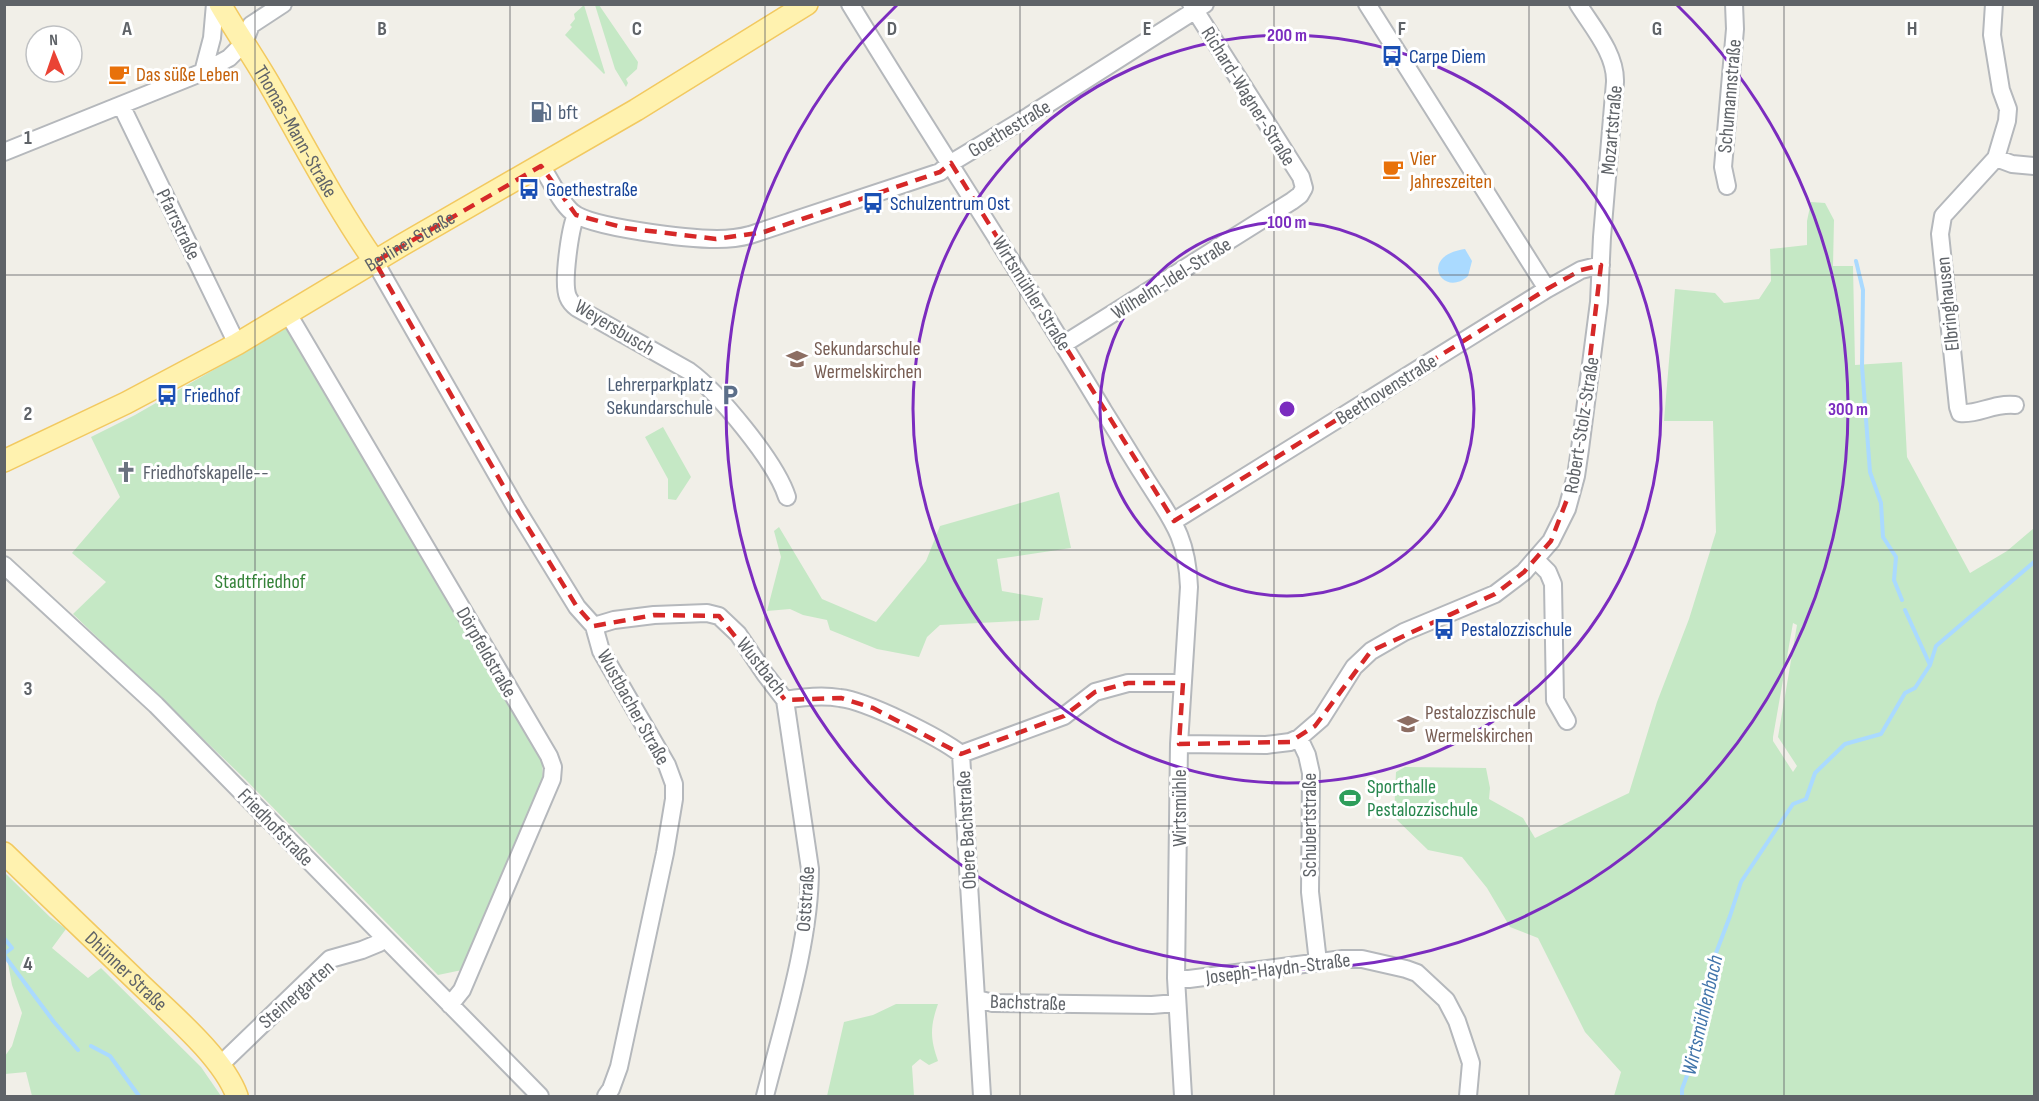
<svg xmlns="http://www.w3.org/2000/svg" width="2039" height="1101" font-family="'Sofia Sans Condensed',sans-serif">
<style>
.green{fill:#c5e8c5;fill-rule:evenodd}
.water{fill:#aadaff}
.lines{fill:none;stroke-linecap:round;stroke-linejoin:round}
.stream{stroke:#aadaff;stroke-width:4}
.minor-casing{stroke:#b5b8bc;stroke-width:20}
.major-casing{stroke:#f2c960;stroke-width:24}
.minor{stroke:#fff;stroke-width:16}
.major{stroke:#fff2af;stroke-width:21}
.marked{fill:none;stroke:#d62828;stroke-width:4.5;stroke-dasharray:12 8;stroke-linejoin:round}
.grid{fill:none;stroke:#5f6368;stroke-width:1.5;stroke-opacity:0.55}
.ring{fill:none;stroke:#7b2cbf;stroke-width:3}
.labels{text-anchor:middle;stroke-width:6;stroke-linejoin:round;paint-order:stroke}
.transit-label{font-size:20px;fill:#164399;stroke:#fff;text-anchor:start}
.food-label{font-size:20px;fill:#c56008;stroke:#fff;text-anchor:start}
.street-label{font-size:20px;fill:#5f6368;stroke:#fff}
.service-label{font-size:20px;fill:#4e5e75;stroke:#fff;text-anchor:start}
.education-label{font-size:20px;fill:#785e54;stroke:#fff;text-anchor:start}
.worship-label{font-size:20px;fill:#5b616d;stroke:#fff;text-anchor:start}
.park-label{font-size:20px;fill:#348238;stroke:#fff}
.leisure-label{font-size:20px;fill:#27864d;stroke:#fff;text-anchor:start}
.water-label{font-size:21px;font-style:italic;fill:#4174aa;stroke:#fff}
.grid-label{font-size:20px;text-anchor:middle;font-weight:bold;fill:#5f6368;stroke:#fff;stroke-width:6;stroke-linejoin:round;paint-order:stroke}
.centre{fill:#7b2cbf;stroke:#fff;stroke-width:3}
.ring-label{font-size:18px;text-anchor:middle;font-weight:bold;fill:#7b2cbf;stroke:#fff;stroke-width:6;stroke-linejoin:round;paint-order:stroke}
</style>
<rect width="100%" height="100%" fill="#f1efe8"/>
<path class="green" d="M584 5 605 73 604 74 565 35 572 27 570 25 575 19 574 14Z
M595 5H599L638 62 637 69 626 79 628 83 626 87 615 69Z
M1811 202 1825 203 1834 220 1833 266H1853L1855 365 1902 362 1907 457 1970 573 2007 551 2034 528V1096H1614L1621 1072 1585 1032 1538 938 1510 927 1487 888 1462 857 1428 850 1394 817 1396 772 1405 767 1486 768 1490 788 1489 799 1523 818 1535 838 1629 793 1657 702 1689 619 1716 532 1713 421H1664L1675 289 1715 293 1724 303 1759 299 1771 281 1770 249 1807 245V221ZM1793 623 1797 625 1778 737 1797 766 1793 772 1773 741V737Z
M288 327 542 756 543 785 462 970 438 975 245 779 73 614 106 582 72 553 120 497 91 437 135 415Z
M663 427 691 477 676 500 668 499V479L645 437Z
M1059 492 1071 548 997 559 1002 591 1043 598 1039 620 940 625 927 637 919 657 877 649 830 630 827 620 803 615 790 609 767 611 781 557 774 531 779 527 822 599 876 622 926 561 940 526Z
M5 873 50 917 66 929 52 948 88 978 101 968 201 1067 221 1096H32L26 1072 5 1074V1056L12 1046 22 1013 12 985 7 958 5 954Z
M896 1004H938C930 1027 930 1038 938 1061L929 1065 920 1059 912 1066 914 1096H827L844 1022 873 1015Z"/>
<path class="water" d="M1465 249 1472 261 1468 276C1443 299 1417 256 1465 249Z"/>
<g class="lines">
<path class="stream" d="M1856 261 1863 290 1862 366 1870 472 1881 503 1883 537 1896 557 1894 580 1902 600
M1905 610 1930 665
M4 938 12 948 4 954
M4 955 54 1022 78 1050
M91 1046 110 1056 139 1096
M1682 1096V1089L1695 1054 1697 1027 1710 969 1730 916 1741 882 1793 804 1806 799 1815 773 1845 744 1881 734 1905 693 1915 688 1930 665 1936 646 2034 562"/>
<defs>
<path id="minor" d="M850 4C933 140 1021 273 1103 410 1117 432 1130 454 1144 476 1170 518 1187 534 1189 587L1179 744 1176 978 1183 1096
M1367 4 1547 289
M1994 4 1992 35 2001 90 2008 109 2007 121 1996 158 1943 216 1940 234 1958 407 1960 413C1979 415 1992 403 2015 405
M203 72 212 38 215 4
M121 105 237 344
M4 152 203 72 229 58 244 43 251 25 283 4
M1996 158 2012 164 2034 166
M541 166C551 180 559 201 572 212 590 228 691 239 717 239 729 239 739 238 750 235L940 172 951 163 1029 116 1205 4
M1727 186 1723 167 1735 29 1734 4
M576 215C570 229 562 283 568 297 570 302 573 305 577 308L689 371C718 392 776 462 787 497
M375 262 516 508 577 607 594 626 601 651 667 765 674 784V799L665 853 619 1067 611 1089 606 1096
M287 312 549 756 553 767 552 779 462 990 450 1005
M1064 344 1292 201 1300 195 1304 188 1301 177 1191 4
M1174 521 1547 289 1581 270 1601 265
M1536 560 1548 572 1553 584 1555 700 1567 721
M4 565 156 705 540 1096
M594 626 614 620 654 615 707 613 719 616 738 634 765 674 785 700 810 869C810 942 783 1025 765 1096
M785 700C803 697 822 695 840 698 867 701 939 737 961 754
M1299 738 1307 755 1311 773 1310 892 1318 962
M1179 744 1266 745 1290 742 1299 738 1321 719 1354 667 1371 651 1404 632 1495 594 1524 572 1551 541 1567 509 1576 476 1580 449 1599 302 1602 237 1615 82C1616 54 1593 28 1578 4
M961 754 982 1096
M961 754 1064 716 1095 692 1128 683H1183
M1176 978 1189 979 1343 959H1362L1406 969 1417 973 1446 1000 1457 1021 1471 1063 1468 1096
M977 999 993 1003 1152 1005 1176 1003
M219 1066 330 959 362 950 379 943 384 938"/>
<g id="major">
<path id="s1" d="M220 4C236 32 255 59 271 87 305 146 336 206 375 262"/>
<path id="s2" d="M4 461 126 403 237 344 402 245 636 110 807 4"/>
<path id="s3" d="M4 853C49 896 94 940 139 983 170 1013 223 1057 237 1096"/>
</g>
</defs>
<use href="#minor" class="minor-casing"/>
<use href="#major" class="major-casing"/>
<use href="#minor" class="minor"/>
<use href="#major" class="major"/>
</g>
<path class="marked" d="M951 163 1174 521 1547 289 1581 270 1601 265 1576 476 1551 541 1524 572 1495 594 1371 651 1315 726 1290 742 1179 744 1183 683H1128L1095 692 1064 716 961 754 873 708 841 698 785 700 719 616 654 615 594 626 577 607 516 508 375 262 541 166 576 215 625 228 716 239 764 232 940 172Z"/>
<path class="grid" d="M255 4V1096M510 4V1096M765 4V1096M1020 4V1096M1274 4V1096M1529 4V1096M1784 4V1096M4 275H2034M4 550H2034M4 826H2034"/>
<g class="ring">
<circle cx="1287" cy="409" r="187"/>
<circle cx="1287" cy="409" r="374"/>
<path d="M1677 5A561 561 0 1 1 897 5"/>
</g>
<defs>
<symbol id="bus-bare" viewBox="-9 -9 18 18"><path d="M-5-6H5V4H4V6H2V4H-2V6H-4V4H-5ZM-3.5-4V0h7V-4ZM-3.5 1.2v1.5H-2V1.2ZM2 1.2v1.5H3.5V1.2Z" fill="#1a4fb4" stroke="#fff" stroke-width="2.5" paint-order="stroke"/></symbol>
<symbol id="cafe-bare" viewBox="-9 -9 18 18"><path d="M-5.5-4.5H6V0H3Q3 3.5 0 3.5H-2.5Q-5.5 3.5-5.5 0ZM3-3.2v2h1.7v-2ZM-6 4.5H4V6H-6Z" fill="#e8710a" stroke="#fff" stroke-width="2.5" paint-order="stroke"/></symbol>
<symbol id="fuel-bare" viewBox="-9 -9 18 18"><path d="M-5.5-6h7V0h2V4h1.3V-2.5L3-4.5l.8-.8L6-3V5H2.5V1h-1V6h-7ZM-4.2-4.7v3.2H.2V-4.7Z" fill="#5c6f8a" stroke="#fff" stroke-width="2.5" paint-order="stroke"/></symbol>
<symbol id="school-bare" viewBox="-9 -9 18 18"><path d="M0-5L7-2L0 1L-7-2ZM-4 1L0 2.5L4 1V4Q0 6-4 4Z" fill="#8d6e63" stroke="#fff" stroke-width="2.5" paint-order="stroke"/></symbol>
<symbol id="parking-bare" viewBox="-9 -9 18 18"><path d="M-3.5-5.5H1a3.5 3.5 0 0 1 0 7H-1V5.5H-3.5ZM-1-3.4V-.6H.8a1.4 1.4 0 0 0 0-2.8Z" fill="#5c6f8a" stroke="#fff" stroke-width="2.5" paint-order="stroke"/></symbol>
<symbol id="church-bare" viewBox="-9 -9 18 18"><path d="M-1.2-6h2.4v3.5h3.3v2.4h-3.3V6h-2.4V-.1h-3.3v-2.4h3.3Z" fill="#6b7280" stroke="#fff" stroke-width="2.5" paint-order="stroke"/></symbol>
<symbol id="stadium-bare" viewBox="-9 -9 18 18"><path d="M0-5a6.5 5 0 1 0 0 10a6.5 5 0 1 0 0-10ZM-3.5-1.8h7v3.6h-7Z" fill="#2e9e5b" stroke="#fff" stroke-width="2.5" paint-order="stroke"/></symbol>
</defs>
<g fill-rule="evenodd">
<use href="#bus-bare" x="1377" y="41" width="30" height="30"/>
<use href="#cafe-bare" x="104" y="59" width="30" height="30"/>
<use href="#fuel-bare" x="526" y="97" width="30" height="30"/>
<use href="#cafe-bare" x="1378" y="154" width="30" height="30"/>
<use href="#bus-bare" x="514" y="174" width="30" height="30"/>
<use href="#bus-bare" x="858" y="188" width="30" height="30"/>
<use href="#school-bare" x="782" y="344" width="30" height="30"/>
<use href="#bus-bare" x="152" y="380" width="30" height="30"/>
<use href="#parking-bare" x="715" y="380" width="30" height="30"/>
<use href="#church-bare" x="111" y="457" width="30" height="30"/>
<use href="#bus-bare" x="1429" y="614" width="30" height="30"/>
<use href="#school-bare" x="1393" y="709" width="30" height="30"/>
<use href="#stadium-bare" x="1335" y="783" width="30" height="30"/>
</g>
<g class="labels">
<g class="transit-label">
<text x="1409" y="63">Carpe Diem</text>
<text x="546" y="196">Goethestraße</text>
<text x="890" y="210">Schulzentrum Ost</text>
<text x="184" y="402">Friedhof</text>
<text x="1461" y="636">Pestalozzischule</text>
</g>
<g class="food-label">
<text x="136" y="81">Das süße Leben</text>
<text x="1410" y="165">Vier<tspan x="1410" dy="23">Jahreszeiten</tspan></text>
</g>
<g class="street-label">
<text transform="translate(1249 96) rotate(58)" y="7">Richard-Wagner-Straße</text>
<text transform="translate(1729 96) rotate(-85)" y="7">Schumannstraße</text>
<text transform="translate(1009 128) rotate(-31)" y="7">Goethestraße</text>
<text transform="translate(1611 130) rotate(-85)" y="7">Mozartstraße</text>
<text dy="7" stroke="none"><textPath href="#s1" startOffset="148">Thomas-Mann-Straße</textPath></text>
<text transform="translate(179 224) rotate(64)" y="7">Pfarrstraße</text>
<text dy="7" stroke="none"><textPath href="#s2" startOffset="462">Berliner Straße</textPath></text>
<text transform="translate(1171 278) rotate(-32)" y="7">Wilhelm-Idel-Straße</text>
<text transform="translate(1032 293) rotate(58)" y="7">Wirtsmühler Straße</text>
<text transform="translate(1947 304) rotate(-96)" y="7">Elbringhausen</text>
<text transform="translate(615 327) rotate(31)" y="7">Weyersbusch</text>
<text transform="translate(1386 389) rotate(-32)" y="7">Beethovenstraße</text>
<text transform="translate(1581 425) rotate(-81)" y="7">Robert-Stolz-Straße</text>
<text transform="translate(487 652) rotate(60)" y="7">Dörpfeldstraße</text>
<text transform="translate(762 666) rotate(52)" y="7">Wustbach</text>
<text transform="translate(634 707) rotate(61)" y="7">Wustbacher Straße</text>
<text transform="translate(1179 808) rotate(-90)" y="7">Wirtsmühle</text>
<text transform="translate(1309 825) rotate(-90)" y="7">Schubertstraße</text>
<text transform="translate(276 827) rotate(46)" y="7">Friedhofstraße</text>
<text transform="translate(966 830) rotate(-93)" y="7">Obere Bachstraße</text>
<text transform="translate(805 899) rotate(-86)" y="7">Oststraße</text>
<text transform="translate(1278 968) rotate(-7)" y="7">Joseph-Haydn-Straße</text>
<text dy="7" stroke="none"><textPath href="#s3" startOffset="170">Dhünner Straße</textPath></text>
<text transform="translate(296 994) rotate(-41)" y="7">Steinergarten</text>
<text transform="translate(1028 1002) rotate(2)" y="7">Bachstraße</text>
</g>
<g class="service-label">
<text x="558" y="119">bft</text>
<text x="713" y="391" text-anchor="end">Lehrerparkplatz<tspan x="713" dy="23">Sekundarschule</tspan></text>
</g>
<g class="education-label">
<text x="814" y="355">Sekundarschule<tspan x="814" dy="23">Wermelskirchen</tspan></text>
<text x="1425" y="719">Pestalozzischule<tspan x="1425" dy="23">Wermelskirchen</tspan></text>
</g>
<g class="worship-label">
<text x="143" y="479">Friedhofskapelle--</text>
</g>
<g class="park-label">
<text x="260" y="588">Stadtfriedhof</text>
</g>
<g class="leisure-label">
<text x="1367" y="793">Sporthalle<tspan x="1367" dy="23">Pestalozzischule</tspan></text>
</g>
<g class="water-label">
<text transform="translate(1702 1015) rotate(-77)" y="7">Wirtsmühlenbach</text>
</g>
</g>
<g class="grid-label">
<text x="127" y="35">A</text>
<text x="382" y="35">B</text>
<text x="637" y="35">C</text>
<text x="892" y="35">D</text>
<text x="1147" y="35">E</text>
<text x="1402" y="35">F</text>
<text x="1657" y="35">G</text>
<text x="1912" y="35">H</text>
<text x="28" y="144">1</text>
<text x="28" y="420">2</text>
<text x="28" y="695">3</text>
<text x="28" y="970">4</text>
</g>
<circle cx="1287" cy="409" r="9" class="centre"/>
<g class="ring-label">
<text x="1287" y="41">200 m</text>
<text x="1287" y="228">100 m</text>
<text x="1848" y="415">300 m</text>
</g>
<rect width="2039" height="1101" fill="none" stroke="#5f6368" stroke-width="12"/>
<g transform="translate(54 54) rotate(358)"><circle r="28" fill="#ffffff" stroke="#bfc1c3" stroke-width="1.5"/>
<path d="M0-4.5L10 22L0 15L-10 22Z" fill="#ea4335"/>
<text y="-9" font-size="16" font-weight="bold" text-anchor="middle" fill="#5f6368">N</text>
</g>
</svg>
